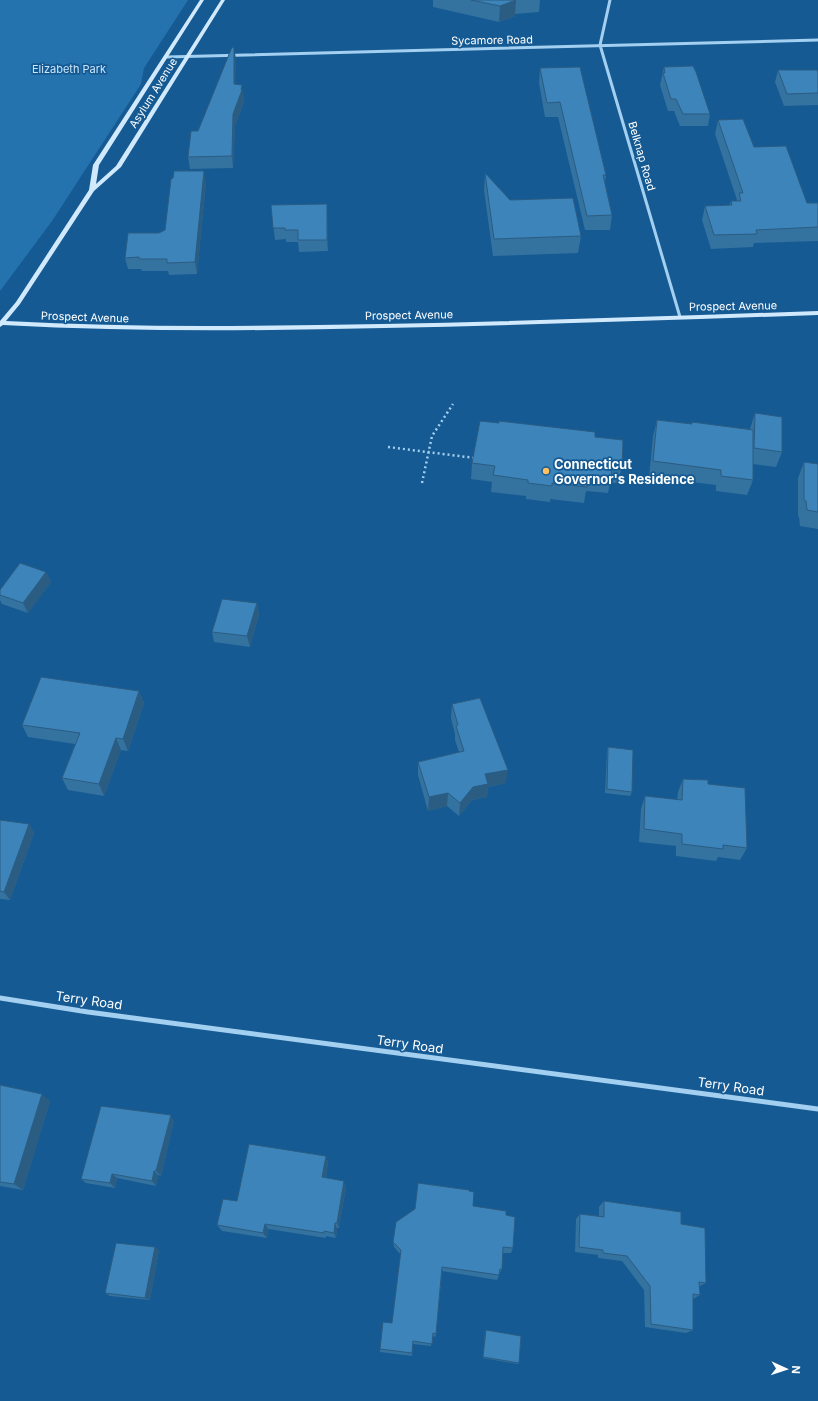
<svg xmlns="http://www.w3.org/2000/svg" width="818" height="1401" font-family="Inter,sans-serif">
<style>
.green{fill:#2473af}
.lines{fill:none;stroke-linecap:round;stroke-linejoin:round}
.path{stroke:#a3cff1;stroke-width:2.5;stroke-dasharray:2 3;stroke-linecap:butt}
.street-far1{stroke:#a3cff1;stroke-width:3}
.street{stroke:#a3cff1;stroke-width:5}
.secondary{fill:#d1e9fc;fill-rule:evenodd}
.wall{fill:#3472a0}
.shaded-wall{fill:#2b5c82}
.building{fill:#3d84ba;stroke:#2b5c82}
.poi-dot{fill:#ffc063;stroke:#155a93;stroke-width:1.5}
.labels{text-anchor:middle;stroke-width:3.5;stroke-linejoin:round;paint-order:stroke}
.far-street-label{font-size:11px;fill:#fff;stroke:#155a93}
.far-park-label{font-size:11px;fill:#cae7fc;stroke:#155a93}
.poi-label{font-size:13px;font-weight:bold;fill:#fff;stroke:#155a93;text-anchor:start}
.street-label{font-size:13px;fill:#fff;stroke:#155a93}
</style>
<rect width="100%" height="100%" fill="#155a93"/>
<path class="green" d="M0 0H188L144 68 141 84 52 221 0 291Z"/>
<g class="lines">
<path class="path" d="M388 447 475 458
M422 483 432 436 453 404"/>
<path class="street-far1" d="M610 0 600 45 680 317
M166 57 818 40"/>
<path class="street" d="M0 998 88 1012 818 1109"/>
<path class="secondary" d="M200 0H204L99 165 96 184 116 166 221 0H225L121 167 94 191 20 304 6 321C132 328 256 326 382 324 527 321 673 316 818 311V315C673 320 529 325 384 328 257 331 130 332 3 325L0 327V321L16 302 89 190 93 165Z"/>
</g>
<path class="wall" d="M433 0H540L539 12 515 14V16L499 22 433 7Z
M236 59 235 84 244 97V102L235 126 233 168 190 169 188 157 198 131Z
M664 67 710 114 708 126H680L674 111H668L660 85Z
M540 68 606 175 605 182 612 215 610 230H585L558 117H545L539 83Z
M778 70 818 72V105L784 106 775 82Z
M718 120 754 147 807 203H818V241L754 243 753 247 711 249 702 220 705 206H729L731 201H737V200L715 134Z
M485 173 510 200 581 236 578 253 493 256 484 190Z
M206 182 197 274 169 275 168 271H142L141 269H128L125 258 159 233 165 230Z
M271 205 327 216 328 251 299 252 298 242H286V239L275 240Z
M755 413 782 452 776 467 753 464V480L747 495 716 491V485L649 477 653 436 657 420 692 424 750 429Z
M595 437 622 467 618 483H610L608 493 586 491 584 503 550 499V502L526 499V496L491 492 492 482 471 479 472 463Z
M804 462 818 464V529L800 526 799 517 798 516V478Z
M46 572 51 582 28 613 2 604 0 600V590Z
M257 603 259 614 250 647 214 642 212 632Z
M139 691 144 703 128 751 121 750 104 796 68 790 62 778 75 744 28 737 22 725Z
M452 704 506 783 488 787 487 797 472 800 459 816 447 806 428 811 418 775V762L459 752 455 740V734L451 718Z
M608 747 632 792 630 796 605 793 607 752Z
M683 779 708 784 747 848 740 860 718 857 716 861 676 856V846L639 842 641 809 645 796 677 800 678 792Z
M0 820 29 824 34 833 10 900 0 899Z
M0 1085 50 1101 23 1190 0 1186Z
M174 1121 161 1176 158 1175 156 1186 117 1178 115 1188 86 1183 81 1179Z
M326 1156 328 1163 326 1178 346 1187 339 1228H337L336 1238 326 1236V1238L268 1229 267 1238 222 1231 217 1225 237 1201Z
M469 1191 473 1206 506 1215 513 1248 511 1253H503L502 1269 499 1275 497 1280 442 1271 436 1334 435 1337 433 1336 431 1346 413 1344 412 1356 380 1352V1349L392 1323 401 1255 394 1247 393 1242Z
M604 1201 681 1224 706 1283 700 1286V1295L693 1299V1330L686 1333 645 1327 644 1290 622 1261 598 1258V1255L575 1252 576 1219 580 1214 599 1216V1207Z
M155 1247 159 1250 150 1300 110 1296 105 1293Z
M486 1330 519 1363 518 1364 483 1358 485 1331Z"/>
<path class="shaded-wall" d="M516 0 515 16 499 22 500 6Z
M234 48 236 59 235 96 234 84Z
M242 85 244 97V102L235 126 233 168 232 156 233 114Z
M204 171 206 182 197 274 195 262Z
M327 204V216L328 251 327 240Z
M46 572 51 582 28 613 23 603Z
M257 603 259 614 250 647 247 636Z
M139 691 144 703 128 751 123 739Z
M116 738 121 750 104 796 99 784Z
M508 770 506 783 488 787 487 797 472 800 459 816 460 803 473 787 485 774Z
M448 793 447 806 428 811 429 797Z
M29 824 34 833 10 900 4 892Z
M42 1094 50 1101 23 1190 14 1184Z
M171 1115 174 1121 161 1176 156 1171Z
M326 1156 328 1163 325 1184 322 1177Z
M154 1171 158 1175 156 1186 152 1181Z
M112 1174 117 1178 115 1188 110 1183Z
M344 1181 346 1187 339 1228 337 1223Z
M335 1223 337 1228 336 1238 334 1233Z
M265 1224 268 1229 267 1238 263 1233Z
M155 1247 159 1250 150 1300 145 1298Z"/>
<path class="building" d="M471 0H516L500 6Z
M232 47 234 48V84L242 85 241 90H242L233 114 232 156 188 157 191 131H198Z
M693 66 696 72 710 114H683L676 99H671L663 73H665L664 67Z
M580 67 606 175H603L612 215 587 216 560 102 547 103 540 68Z
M778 70H817L818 72V93L787 94Z
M743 119 754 147 786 146 807 203H818V227L756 230 757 234 714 235 705 206 732 205 731 201H741L739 193H743L718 120Z
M174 171H204L195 262 167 263V259H139V257L125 258 128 233H159L165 230 171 179 173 178Z
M485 173 510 200 573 198 581 236 494 239Z
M327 204V240H298V230H285V228H273L271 205Z
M755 413 782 417V452L754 448Z
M657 420 692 424V422L753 430V480L721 476V470L653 461Z
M480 421 499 423V421L595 432V437L623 440 622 467 612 466 611 477 588 475 587 487 552 483V486L528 483V480L493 475 495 466 472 463Z
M804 462 818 464V512L807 510 806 501 804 500Z
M20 563 46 572 23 603 0 595V590Z
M222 599 257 603 247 636 212 632Z
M41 677 139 691 123 739 116 738 99 784 62 778 80 733 22 725Z
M480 698 508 770 485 774 488 784 473 787 460 803 448 793 429 797 418 762 464 751 456 726 458 725 452 704Z
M608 747 633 750 632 792 607 789Z
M683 779 708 780V784L745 788 747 848 723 845V849L682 844V834L644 829 645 796 682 800Z
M0 820 29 824 4 892 0 891Z
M0 1085 42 1094 14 1184 0 1182Z
M101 1106 171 1115 156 1171H154L152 1181 112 1174 110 1183 81 1179Z
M249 1144 326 1156 322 1177 344 1181 337 1223H335L334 1233 324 1231V1233L265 1224 263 1233 217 1225 223 1199 237 1201Z
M418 1183 469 1190V1191L474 1192 473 1206 506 1211V1215L515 1217 513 1248 503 1247 502 1269H500L499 1275 442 1267 436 1334 433 1333 432 1344 413 1341 412 1353 380 1349 383 1322 392 1323 401 1250 393 1242 396 1222 415 1209Z
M604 1201 681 1212V1224L705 1228 706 1283 699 1282 700 1295 693 1294V1330L651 1324 650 1286 627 1256 603 1253V1250L579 1247 580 1214 604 1217Z
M116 1243 155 1247 145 1298 105 1293Z
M486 1330 521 1336 519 1363 483 1357Z"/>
<circle class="poi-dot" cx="546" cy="471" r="4"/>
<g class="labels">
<g class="far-street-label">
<text transform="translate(492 40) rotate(-1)" y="4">Sycamore Road</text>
<text transform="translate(153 93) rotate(-58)" y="4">Asylum Avenue</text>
<text transform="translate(642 156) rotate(74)" y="4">Belknap Road</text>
<text transform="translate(733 306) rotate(-1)" y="4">Prospect Avenue</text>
<text transform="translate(409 315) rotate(-1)" y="4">Prospect Avenue</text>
<text transform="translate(85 317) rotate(2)" y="4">Prospect Avenue</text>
</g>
<g class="far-park-label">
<text x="69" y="73">Elizabeth Park</text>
</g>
<g class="poi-label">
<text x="554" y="469">Connecticut<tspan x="554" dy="15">Governor's Residence</tspan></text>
</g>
<g class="street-label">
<text transform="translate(89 1000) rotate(8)" y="5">Terry Road</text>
<text transform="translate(410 1044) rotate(8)" y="5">Terry Road</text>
<text transform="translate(731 1086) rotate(8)" y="5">Terry Road</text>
</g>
</g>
<g transform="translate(786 1369) rotate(93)" stroke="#155a93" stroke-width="3" paint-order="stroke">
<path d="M0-3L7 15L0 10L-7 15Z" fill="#ffffff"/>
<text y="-6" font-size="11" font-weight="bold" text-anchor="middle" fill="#ffffff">N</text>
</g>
</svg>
